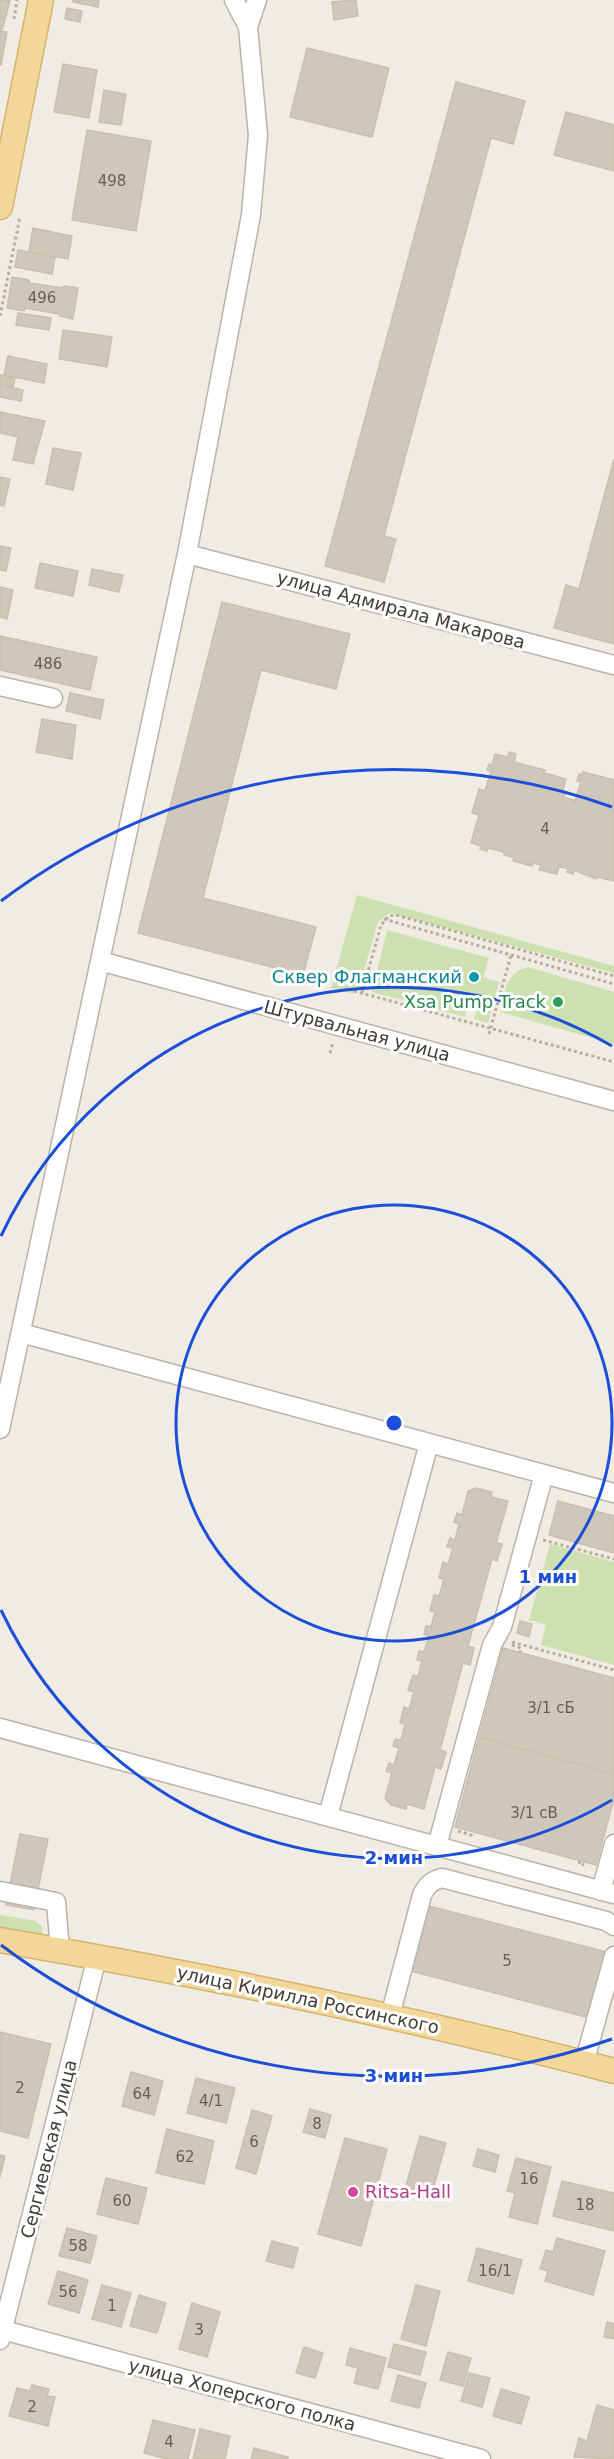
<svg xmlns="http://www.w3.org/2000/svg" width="614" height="2459" font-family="'DejaVu Sans',sans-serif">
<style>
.green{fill:#cce0b0}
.building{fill:#d0c7bb;stroke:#cabfaf;stroke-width:1.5}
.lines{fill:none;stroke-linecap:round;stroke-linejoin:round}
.minor-casing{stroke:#bab3a8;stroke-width:21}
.major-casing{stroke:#d5b36c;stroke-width:27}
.path{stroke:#baae9a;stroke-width:3;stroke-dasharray:3 3;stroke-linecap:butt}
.minor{stroke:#fff;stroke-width:18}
.major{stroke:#f3d79a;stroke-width:24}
.ring{fill:none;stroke:#1d4ed8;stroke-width:3}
.culture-dot{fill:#0f9aa8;stroke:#fff;stroke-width:2}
.leisure-dot{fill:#2e9e5b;stroke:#fff;stroke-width:2}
.hotel-dot{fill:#d1479c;stroke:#fff;stroke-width:2}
.labels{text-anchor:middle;stroke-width:6;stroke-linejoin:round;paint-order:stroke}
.number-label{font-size:15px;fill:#655f56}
.street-label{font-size:18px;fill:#413c34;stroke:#fff}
.culture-label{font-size:18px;fill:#0d838f;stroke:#fff;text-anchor:end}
.leisure-label{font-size:18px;fill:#27864d;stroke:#fff;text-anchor:end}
.hotel-label{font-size:18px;fill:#b23c85;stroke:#fff;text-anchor:start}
.centre{fill:#1d4ed8;stroke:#fff;stroke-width:3}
.ring-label{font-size:18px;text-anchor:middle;font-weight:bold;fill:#1d4ed8;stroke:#fff;stroke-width:6;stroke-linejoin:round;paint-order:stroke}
</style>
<rect width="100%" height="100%" fill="#f0ece4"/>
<path class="green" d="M357 895 614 966V973L390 913 378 922 362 977V989L355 987 353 994 331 988Z
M387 930 489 958 483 977 499 982 488 1023 474 1019 477 1007 468 1005 465 1017 372 992Z
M528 967 614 992V1044L500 1012C505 991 505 973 528 967Z
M550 1544 614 1562V1665L541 1645 546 1625 529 1620Z
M0 1915 36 1921 43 1928 40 1940 0 1933Z"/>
<path class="building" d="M0 0 10 1 2 30H0Z
M73 0H99L98 7 73 2Z
M356 0 358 16 334 20 332 2Z
M67 8 82 11 80 22 65 19Z
M0 31 7 32 4 49H0Z
M307 48 389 68 372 137 290 117Z
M0 49H4L1 65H0Z
M63 64 97 70 89 118 54 112Z
M456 82 525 101 513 144 491 138 384 536 396 539 384 582 325 566Z
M104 90 126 94 121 125 99 122Z
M566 112 614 125V171L554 155Z
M87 130 151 141 136 231 72 220Z
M33 228 72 236 68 259 29 252Z
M18 250 55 257 52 274 15 267Z
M12 277 29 280V283L63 288 64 286 78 288 73 319 59 316V314L25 308 24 311 7 308Z
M18 313 51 318 49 330 16 325Z
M63 330 112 337 107 367 59 359Z
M8 356 47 364 44 383 4 375Z
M0 375 15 378 13 388 0 385Z
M0 385 23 390 21 401 0 397Z
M0 412 45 421 33 464 13 460 18 437 0 433Z
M53 448 81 453 73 490 46 484Z
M614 459V644L554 628 566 585 579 589Z
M0 477 10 479 4 506 0 505Z
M0 546 11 548 6 571 0 570Z
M40 563 78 571 73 596 35 588Z
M92 569 123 575 119 592 89 585Z
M0 587 13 590 7 619 0 617Z
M222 602 350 634 336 689 261 670 203 898 316 927 303 975 138 933Z
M0 636 97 657 90 690 0 670Z
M70 693 104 700 100 719 66 711Z
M42 719 76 725 72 759 36 752Z
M509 752 516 754 514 762 545 770 544 773 566 779 562 793 565 794 563 801 565 802 566 798 574 800V804L581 781H577L579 774 582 775 583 772 614 780V881L597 877 596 879 574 870 573 874 567 872 568 869 559 866 557 874 539 870 541 865 533 863 532 866 513 861 514 855 512 857 504 855V852L488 848 487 851 480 849 481 846 471 843 479 815 472 813 479 789 485 791 491 771 487 770 489 764 492 765 495 754 508 757Z
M476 1488 492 1492 491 1497 508 1501 496 1543 502 1544 497 1561 492 1559 468 1646 474 1648 470 1665 463 1663 440 1750 446 1752 441 1769 435 1767 424 1809 407 1804 406 1809 391 1805 385 1798 392 1773 386 1771 389 1763 394 1765 399 1748 393 1746 395 1739 401 1740 405 1724 400 1723 404 1707 409 1709 414 1692 408 1690 413 1675 418 1676 422 1661 417 1660 419 1651 424 1652 429 1636 424 1634 426 1626 431 1627 435 1612 430 1611 434 1595 439 1596 444 1579 439 1578 443 1562 448 1564 453 1548 447 1547 450 1538 455 1540 459 1524 454 1522 457 1513 462 1515 468 1491Z
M558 1501 614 1516V1553L549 1535Z
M520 1621 532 1624 529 1637 517 1633Z
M503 1648 614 1678V1774L479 1737Z
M479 1737 614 1774V1799L596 1865 455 1827Z
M20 1834 48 1839 34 1910 6 1905Z
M425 1905 607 1952 590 2018 407 1970Z
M0 2032 51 2044 28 2138 0 2131Z
M131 2072 163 2081 154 2115 122 2106Z
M196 2078 235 2088 226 2123 187 2113Z
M310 2109 331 2115 325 2138 303 2132Z
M252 2110 272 2116 256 2174 236 2168Z
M167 2129 214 2141 204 2184 156 2173Z
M420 2136 446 2143 430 2200 404 2193Z
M345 2138 387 2149 361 2246 318 2234Z
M478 2149 499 2155 495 2172 473 2166Z
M0 2155 5 2156 0 2177Z
M516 2158 551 2167 537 2224 509 2217 515 2193 507 2191Z
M106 2178 147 2188 138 2224 97 2214Z
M562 2181 614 2193V2231L553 2216Z
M67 2228 97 2236 90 2263 59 2256Z
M557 2238 605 2251 593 2295 545 2281 548 2271 540 2269 546 2250 553 2252Z
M272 2241 298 2248 293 2268 266 2261Z
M477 2248 522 2260 513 2294 468 2281Z
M58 2271 88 2280 79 2313 48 2304Z
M102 2285 131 2293 121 2327 92 2319Z
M416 2285 440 2291 426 2346 401 2339Z
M139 2295 166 2303 157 2333 130 2326Z
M192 2303 220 2312 207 2357 179 2349Z
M607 2322 614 2324V2339L604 2337Z
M394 2344 426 2352 420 2375 388 2367Z
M304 2347 323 2353 315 2378 296 2373Z
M350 2348 386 2358 378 2389 354 2383 358 2368 346 2365Z
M448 2352 471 2358 463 2386 440 2380Z
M469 2373 490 2378 482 2407 461 2401Z
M398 2375 426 2383 419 2408 391 2401Z
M32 2385 49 2389 47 2396 55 2397 48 2426 9 2416 17 2388 30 2391Z
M501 2389 529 2397 521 2424 493 2416Z
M597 2405 614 2410V2459L574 2457 579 2438 587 2441Z
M153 2420 195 2430 188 2459H167L144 2453Z
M200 2429 230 2436 225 2459H193Z
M254 2448 288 2457V2459H251Z"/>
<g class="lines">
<defs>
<path id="minor" d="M248 27 257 0
M187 554 614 665
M0 686 53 698
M100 961 614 1101
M21 1333 614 1493
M0 1429 187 554 251 215 258 135 248 27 234 0
M0 1728 614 1894
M328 1816 429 1443
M437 1846 492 1645 502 1627 544 1474
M0 1891 56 1902 60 1950
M601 1891 614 1844
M390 2016 422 1895C427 1885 431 1881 442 1878L606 1921 614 1926
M584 2063 614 1956
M3 2330 481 2459
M0 2340 97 1957"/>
<path id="major" d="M0 207 41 0
M0 1940C206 1975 412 2018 614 2071"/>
</defs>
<use href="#minor" class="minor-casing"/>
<use href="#major" class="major-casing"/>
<path class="path" d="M14 19 17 0
M0 316 20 217
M384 919 614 984
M354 991 614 1062
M362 993 381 925 389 916 396 915 614 976
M489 1034 511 955
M330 1053 333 1042
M543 1540 614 1559
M512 1642 614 1670
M512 1645 521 1648 520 1652
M458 1831 471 1835 472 1831
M580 1861 579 1864 584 1865"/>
<use href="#minor" class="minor"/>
<use href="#major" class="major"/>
</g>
<g class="ring">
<circle cx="394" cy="1423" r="218"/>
<path d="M612 1800A435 435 0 0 1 1 1610M1 1236A435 435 0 0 1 612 1046"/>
<path d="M612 2039A653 653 0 0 1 1 1945M1 901A653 653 0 0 1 612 807"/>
</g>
<circle class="culture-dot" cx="474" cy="977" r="6"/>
<circle class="leisure-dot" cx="558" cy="1002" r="6"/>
<circle class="hotel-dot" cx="353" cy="2192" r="6"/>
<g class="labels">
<g class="number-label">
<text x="112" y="186">498</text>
<text x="42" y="303">496</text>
<text x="48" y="669">486</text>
<text x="545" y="834">4</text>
<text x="551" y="1713">3/1 сБ</text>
<text x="534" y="1818">3/1 сВ</text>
<text x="507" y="1966">5</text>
<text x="20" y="2093">2</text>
<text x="142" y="2099">64</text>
<text x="211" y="2106">4/1</text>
<text x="317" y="2129">8</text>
<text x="254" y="2147">6</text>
<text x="185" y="2162">62</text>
<text x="529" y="2184">16</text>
<text x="122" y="2206">60</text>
<text x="585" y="2210">18</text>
<text x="78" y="2251">58</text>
<text x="495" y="2276">16/1</text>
<text x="68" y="2297">56</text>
<text x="112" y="2311">1</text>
<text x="199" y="2335">3</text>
<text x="32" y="2412">2</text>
<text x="169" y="2447">4</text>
</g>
<g class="street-label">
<text transform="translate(401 610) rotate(15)" y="6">улица Адмирала Макарова</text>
<text transform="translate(357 1031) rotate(15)" y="6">Штурвальная улица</text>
<text transform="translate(308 2000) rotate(12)" y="6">улица Кирилла Россинского</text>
<text transform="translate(49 2149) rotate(-76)" y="6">Сергиевская улица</text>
<text transform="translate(242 2395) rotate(15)" y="6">улица Хоперского полка</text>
</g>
<g class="culture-label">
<text x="462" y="983">Сквер Флагманский</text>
</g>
<g class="leisure-label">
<text x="546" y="1008">Xsa Pump Track</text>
</g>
<g class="hotel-label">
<text x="365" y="2198">Ritsa-Hall</text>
</g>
</g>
<circle cx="394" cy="1423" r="9" class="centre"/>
<g class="ring-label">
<text x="548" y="1583">1 мин</text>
<text x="394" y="1864">2 мин</text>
<text x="394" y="2082">3 мин</text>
</g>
</svg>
